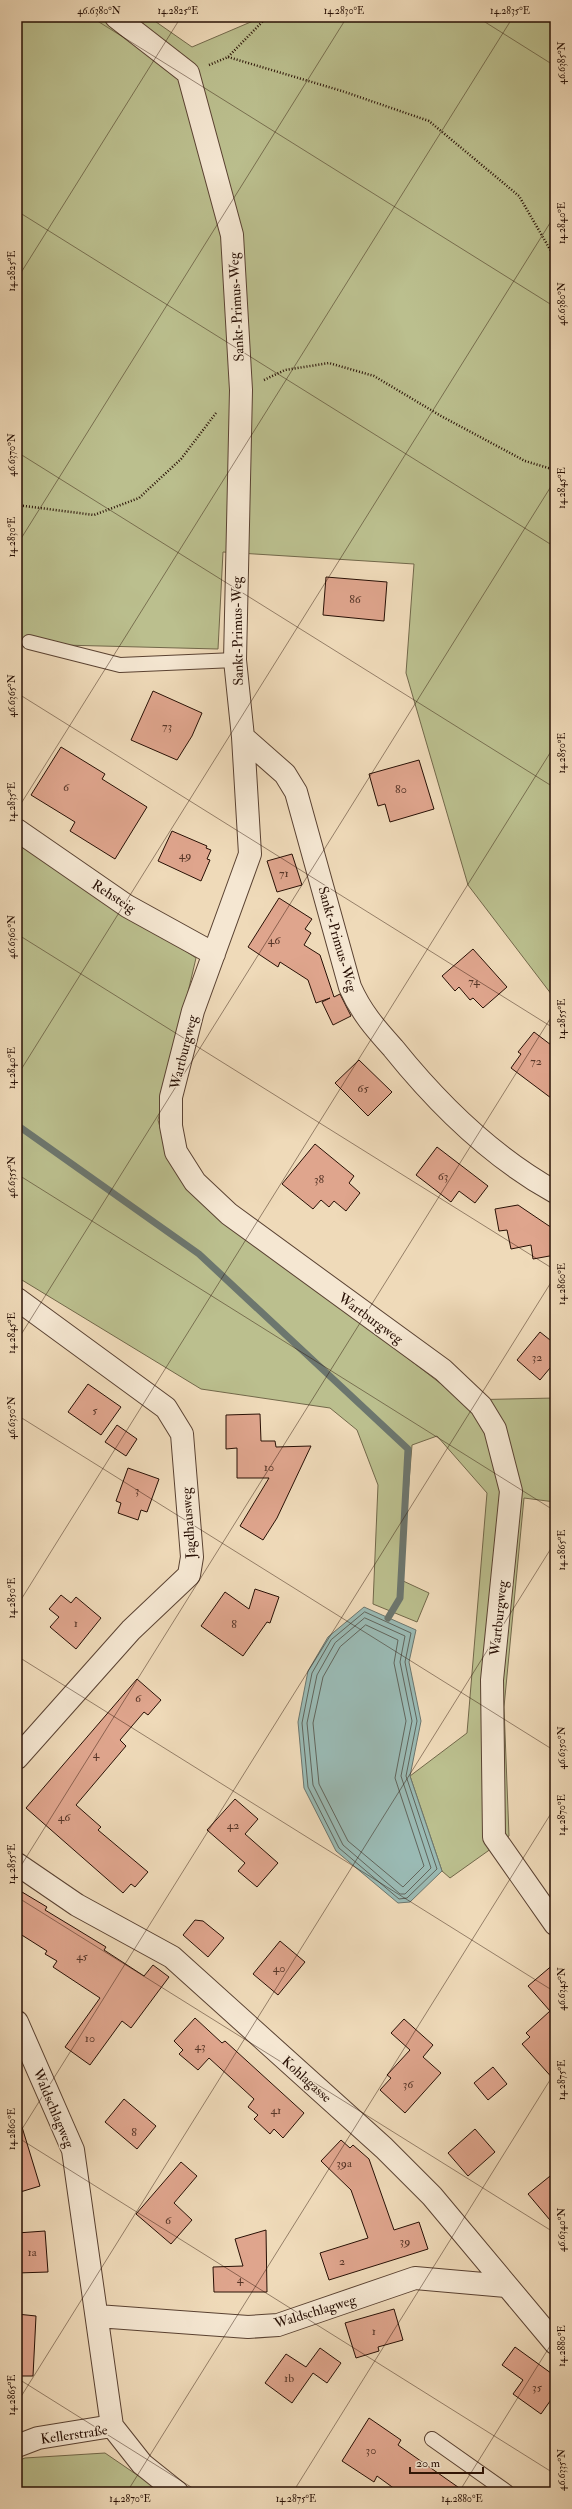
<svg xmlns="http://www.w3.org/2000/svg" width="572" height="2509" font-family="'IM FELL Double Pica',serif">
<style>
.green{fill:#bbbf8e;stroke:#72684a}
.water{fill:#9abab4;stroke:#6c766e}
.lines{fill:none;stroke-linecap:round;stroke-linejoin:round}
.shore{stroke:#61655c;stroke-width:1}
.stream{stroke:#6c766e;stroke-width:7}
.building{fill:#dfa58d;stroke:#281005}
.service-casing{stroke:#5a4232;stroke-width:16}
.minor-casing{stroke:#5a4232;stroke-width:24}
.path{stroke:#281005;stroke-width:2.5;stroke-dasharray:1 2;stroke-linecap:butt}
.service{stroke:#f5e7d2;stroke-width:14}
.minor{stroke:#f5e7d2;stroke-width:22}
.ticks{fill:none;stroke:#281005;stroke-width:1;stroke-opacity:0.45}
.labels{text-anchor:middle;stroke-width:3;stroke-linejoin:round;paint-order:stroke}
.number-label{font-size:12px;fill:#563527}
.street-label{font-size:14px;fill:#281005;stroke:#f5e7d2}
.neatline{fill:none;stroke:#281005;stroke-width:1.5}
.ticks-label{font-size:10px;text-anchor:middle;fill:#281005}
</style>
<rect width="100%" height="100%" fill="#efdab9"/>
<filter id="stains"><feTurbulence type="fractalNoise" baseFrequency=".005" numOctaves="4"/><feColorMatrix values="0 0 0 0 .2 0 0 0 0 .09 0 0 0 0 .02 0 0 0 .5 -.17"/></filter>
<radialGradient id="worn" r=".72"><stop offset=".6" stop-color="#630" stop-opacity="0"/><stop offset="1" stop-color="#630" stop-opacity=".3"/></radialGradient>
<path class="green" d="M17 17H149L192 47 253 21 256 17H555V999L468 885 406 673 414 564 223 552 218 649 23 644 17 640Z
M17 839 196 958 158 1120 169 1161 190 1191 462 1400 555 1398V1502L524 1498 504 1707 509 1836 450 1878 442 1871 410 1776 467 1733 487 1493 437 1436 412 1445 401 1580 429 1593 417 1622 373 1604 378 1485 357 1430 330 1408 201 1389 17 1277Z
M105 2453 162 2492H17V2461L25 2458Z"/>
<path class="water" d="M364 1607 416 1630 409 1662 421 1721 410 1776 442 1871 410 1902 398 1903 336 1851 304 1788 298 1722 308 1671 328 1637Z"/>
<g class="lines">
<path class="shore" d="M365 1612 411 1633 405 1662 417 1721 406 1776 437 1869 407 1898 399 1899 339 1848 308 1787 302 1723 312 1673 331 1640Z
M365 1618 405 1636 400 1662 412 1721 401 1776 431 1868 405 1894H400L343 1845 313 1785 307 1723 317 1675 335 1643Z
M366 1625 398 1640 394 1663 406 1721 395 1778 424 1866 403 1887 348 1841 319 1784 313 1723 323 1677 340 1647Z"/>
<path class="stream" d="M17 1125 199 1254 408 1449 400 1598 388 1618"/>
</g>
<path class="building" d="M326 577 387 582 384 621 323 615Z
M153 691 202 713 192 736 177 760 131 740Z
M61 747 105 774 102 779 147 807 115 859 70 831 75 822 31 795Z
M419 760 434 809 390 822 385 804 378 806 369 774Z
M172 831 207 846 206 848 211 850 207 859 210 860 201 881 158 861Z
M292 854 302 885 277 892 267 861Z
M279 898 312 919 305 929 311 933 304 945 320 955 334 997 340 994 351 1016 333 1025 322 1002 330 998 316 1003 308 980 280 962 278 967 248 947Z
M473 949 507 987 483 1008 473 998 470 1000 459 987 455 991 442 976Z
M534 1032 555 1048V1101L511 1068 521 1054 518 1052Z
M359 1060 392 1092 368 1116 335 1083Z
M315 1144 354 1176 349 1183 360 1193 346 1211 334 1201 329 1207 321 1200 313 1209 282 1184Z
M437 1147 488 1186 475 1203 459 1191 451 1202 416 1175Z
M518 1205 555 1230V1255L533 1259 531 1245 511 1249 507 1230 499 1231 495 1209Z
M540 1332 555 1344V1362L540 1380 517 1360Z
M88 1384 121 1407 101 1435 68 1412Z
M260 1414 261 1441H275L276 1447 311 1446 277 1518 263 1540 240 1526 269 1478H237V1448L226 1449V1415Z
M117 1425 137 1439 126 1456 105 1442Z
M128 1468 159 1479 147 1512 141 1510 138 1520 118 1513 121 1503 116 1501Z
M255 1589 279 1597 270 1623 267 1622 243 1656 201 1626 225 1592 249 1609Z
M61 1595 71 1603 76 1597 101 1618 76 1649 50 1627 59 1617 49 1609Z
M137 1679 161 1700 148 1715 144 1712 120 1740 126 1746 76 1805 101 1827 98 1830 148 1872 135 1887 131 1884 123 1893 26 1808Z
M235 1799 258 1819 245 1834 278 1863 257 1887 238 1871 245 1863 207 1830Z
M17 1889 47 1907 45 1910 106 1947 104 1950 144 1976 153 1965 169 1977 131 2028 122 2021 90 2065 65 2047 100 1998 53 1967 57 1961 45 1954 47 1951 17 1932Z
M195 1920 203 1921 224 1938 208 1957 183 1935Z
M280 1941 305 1962 278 1995 253 1974Z
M555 1963V2081L522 2044 530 2037 526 2033 550 2011 528 1986Z
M195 2018 222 2043 225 2041 304 2113 283 2138 274 2129 270 2134 254 2119 258 2115 248 2107 254 2099 209 2058 198 2070 179 2054 183 2050 174 2041Z
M404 2019 433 2045 423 2057 441 2073 405 2113 380 2090 391 2078 387 2075 410 2050 391 2033Z
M493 2067 507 2084 488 2100 474 2083Z
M124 2099 156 2126 137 2149 105 2122Z
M22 2127 40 2186 17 2193V2128Z
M475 2129 495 2152 468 2176 448 2153Z
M341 2140 350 2148 353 2145 369 2159 394 2230 419 2222 428 2249 329 2280 320 2253 368 2238 351 2190 321 2161Z
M181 2162 197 2176 174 2203 192 2220 171 2244 136 2214Z
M555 2172V2226L528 2194Z
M266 2230 267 2292H214L213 2267 243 2266 235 2239Z
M45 2231 48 2272 17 2273V2233Z
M394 2309 403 2340 378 2347 379 2351 356 2358 345 2323Z
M17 2314 36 2316 33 2376H17Z
M515 2347 555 2376V2394L541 2414 513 2394 523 2380 502 2365Z
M320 2348 341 2363 327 2383 313 2373 292 2403 265 2383 286 2354 306 2367Z
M369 2418 401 2440 398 2445 465 2492H399L377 2476 374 2482 342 2461Z"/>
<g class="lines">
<defs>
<path id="service" d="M29 642 120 665 235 660
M432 2439 507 2492"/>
<path id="minor" d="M116 17 188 73 232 235 241 390 235 660 243 737 250 854 193 1011 171 1097V1126L176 1152 195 1182 229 1214 443 1370 481 1406 495 1429 511 1491 492 1680 494 1837 555 1924
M243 737 285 774 296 792 350 987C361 1012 375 1028 393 1048 438 1104 492 1157 555 1192
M17 830 127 906 214 954
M17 1299 166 1408 182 1434 192 1557 189 1575 131 1630 17 1758
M17 1864 77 1905 172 1957 384 2148 432 2196 555 2343
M17 2022 73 2150 112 2426
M97 2316 248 2327 278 2325 415 2278 506 2286
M112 2426 142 2464 177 2492
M17 2446 38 2438 112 2426"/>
</defs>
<use href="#service" class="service-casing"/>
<use href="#minor" class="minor-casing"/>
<path class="path" d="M228 57 342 91 429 121 519 196 555 258
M209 65 228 57 267 17
M264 380 285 370 329 363 374 376 441 416 525 461 555 470
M17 505 94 515 139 498 181 459 216 413"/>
<use href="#service" class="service"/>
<use href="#minor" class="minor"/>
</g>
<path class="ticks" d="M91 17 555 307M477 17 555 66M17 211 555 547M17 279 181 17M17 452 555 788M17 545 347 17M17 693 555 1029M17 810 513 17M17 934 555 1270M17 1076 555 215M17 1174 555 1511M17 1341 555 480M17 1415 555 1751M17 1606 555 745M17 1656 555 1992M17 1872 555 1011M17 1897 555 2233M17 2137 555 1276M17 2137 555 2474M17 2378 199 2492M17 2403 555 1542M127 2492 555 1807M293 2492 555 2072M459 2492 555 2338"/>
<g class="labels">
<g class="number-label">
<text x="355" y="603">86</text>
<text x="167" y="730">73</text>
<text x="66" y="791">6</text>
<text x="401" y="793">80</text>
<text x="185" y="859">49</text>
<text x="284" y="877">71</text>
<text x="274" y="944">46</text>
<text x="474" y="985">74</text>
<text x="536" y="1065">72</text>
<text x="363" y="1092">65</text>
<text x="443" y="1180">63</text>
<text x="319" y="1183">38</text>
<text x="537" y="1361">32</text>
<text x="95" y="1414">5</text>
<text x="269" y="1471">10</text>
<text x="137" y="1494">3</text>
<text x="76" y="1627">1</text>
<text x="234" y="1628">8</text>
<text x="138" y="1702">6</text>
<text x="96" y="1758">4</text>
<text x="64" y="1821">46</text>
<text x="233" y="1829">42</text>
<text x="82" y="1960">45</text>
<text x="279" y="1972">40</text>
<text x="90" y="2042">10</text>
<text x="200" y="2050">43</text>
<text x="408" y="2088">36</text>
<text x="276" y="2114">41</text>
<text x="134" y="2136">8</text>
<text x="344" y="2167">39a</text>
<text x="168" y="2224">6</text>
<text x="405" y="2245">39</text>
<text x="32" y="2256">1a</text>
<text x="342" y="2265">2</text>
<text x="240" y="2283">4</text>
<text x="374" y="2335">1</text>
<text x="289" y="2382">1b</text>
<text x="537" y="2391">35</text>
<text x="371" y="2454">30</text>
</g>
<g class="street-label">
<text transform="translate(236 307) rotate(-93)" y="5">Sankt-Primus-Weg</text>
<text transform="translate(237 631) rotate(-91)" y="5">Sankt-Primus-Weg</text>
<text transform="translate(114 896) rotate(33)" y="5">Rehsteig</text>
<text transform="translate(338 939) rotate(74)" y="5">Sankt-Primus-Weg</text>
<text transform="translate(183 1052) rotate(-76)" y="5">Wartburgweg</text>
<text transform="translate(371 1318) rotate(36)" y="5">Wartburgweg</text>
<text transform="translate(188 1523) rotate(-94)" y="5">Jagdhausweg</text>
<text transform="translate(498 1618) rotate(-84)" y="5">Wartburgweg</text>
<text transform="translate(307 2079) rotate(42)" y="5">Kohlagasse</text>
<text transform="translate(54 2108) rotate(67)" y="5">Waldschlagweg</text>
<text transform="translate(315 2311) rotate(-17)" y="5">Waldschlagweg</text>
<text transform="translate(74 2434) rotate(-8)" y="5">Kellerstraße</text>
</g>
</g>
<rect width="572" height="2509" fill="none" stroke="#efdab9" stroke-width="44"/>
<path d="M410 2467v6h73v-6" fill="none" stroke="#281005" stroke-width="2"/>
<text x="416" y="2467" font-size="12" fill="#281005" stroke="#f5e7d2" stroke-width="3" paint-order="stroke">20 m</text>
<rect x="22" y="22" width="528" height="2465" class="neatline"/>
<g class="ticks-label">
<text x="99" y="14">46.6380°N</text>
<text x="178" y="14">14.2825°E</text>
<text x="344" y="14">14.2830°E</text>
<text x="510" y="14">14.2835°E</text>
<text transform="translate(561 63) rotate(-90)" y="4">46.6385°N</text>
<text transform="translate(561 223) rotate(-90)" y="4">14.2840°E</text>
<text transform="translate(11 271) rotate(-90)" y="4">14.2825°E</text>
<text transform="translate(561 304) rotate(-90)" y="4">46.6380°N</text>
<text transform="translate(11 455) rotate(-90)" y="4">46.6370°N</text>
<text transform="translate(561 488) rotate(-90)" y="4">14.2845°E</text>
<text transform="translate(11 537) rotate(-90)" y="4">14.2830°E</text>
<text transform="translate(11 696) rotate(-90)" y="4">46.6365°N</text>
<text transform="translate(561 753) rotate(-90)" y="4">14.2850°E</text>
<text transform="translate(11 802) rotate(-90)" y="4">14.2835°E</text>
<text transform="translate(11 937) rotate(-90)" y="4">46.6360°N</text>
<text transform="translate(561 1019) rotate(-90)" y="4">14.2855°E</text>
<text transform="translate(11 1068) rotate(-90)" y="4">14.2840°E</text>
<text transform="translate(11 1177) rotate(-90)" y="4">46.6355°N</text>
<text transform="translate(561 1284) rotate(-90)" y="4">14.2860°E</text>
<text transform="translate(11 1333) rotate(-90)" y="4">14.2845°E</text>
<text transform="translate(11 1418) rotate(-90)" y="4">46.6350°N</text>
<text transform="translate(561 1550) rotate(-90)" y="4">14.2865°E</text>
<text transform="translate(11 1598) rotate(-90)" y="4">14.2850°E</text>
<text transform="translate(561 1748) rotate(-90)" y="4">46.6350°N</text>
<text transform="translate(561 1815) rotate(-90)" y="4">14.2870°E</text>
<text transform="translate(11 1864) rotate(-90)" y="4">14.2855°E</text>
<text transform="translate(561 1989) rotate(-90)" y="4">46.6345°N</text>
<text transform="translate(561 2080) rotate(-90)" y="4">14.2875°E</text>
<text transform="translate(11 2129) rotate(-90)" y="4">14.2860°E</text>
<text transform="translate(561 2230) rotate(-90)" y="4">46.6340°N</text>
<text transform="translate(561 2346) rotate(-90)" y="4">14.2880°E</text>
<text transform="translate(11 2395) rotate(-90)" y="4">14.2865°E</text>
<text transform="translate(561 2470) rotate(-90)" y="4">46.6335°N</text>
<text x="130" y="2502">14.2870°E</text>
<text x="296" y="2502">14.2875°E</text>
<text x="462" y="2502">14.2880°E</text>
</g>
<rect width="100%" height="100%" filter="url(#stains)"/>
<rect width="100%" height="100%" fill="url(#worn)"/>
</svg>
